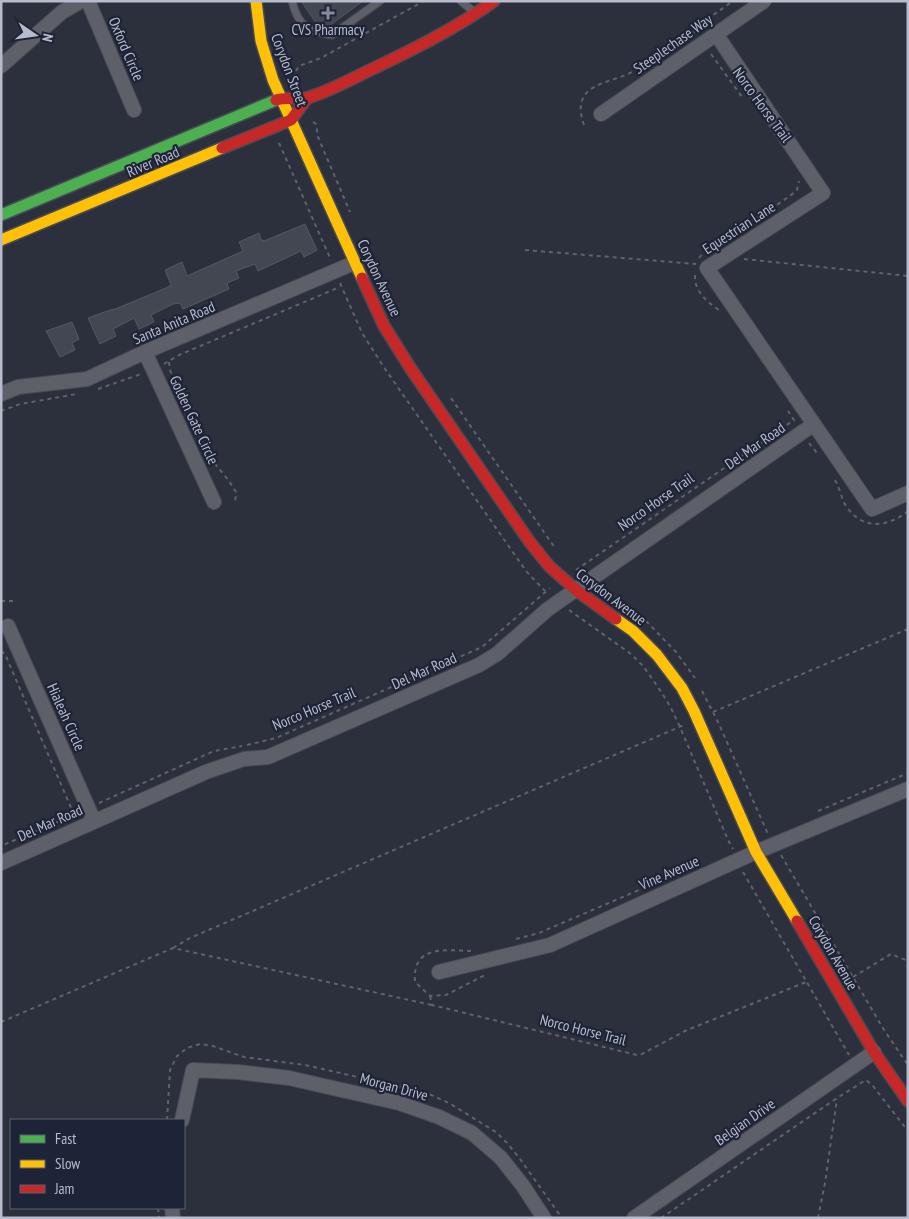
<svg xmlns="http://www.w3.org/2000/svg" width="909" height="1219" font-family="'PT Sans Narrow',sans-serif">
<style>
.building{fill:#434751;stroke:#545863}
.lines{fill:none;stroke-linecap:round;stroke-linejoin:round}
.lane-casing{stroke:#484b55;stroke-width:9}
.street-casing{stroke:#484b55;stroke-width:16}
.fast-casing{stroke:#484b55;stroke-width:14}
.slow-casing{stroke:#484b55;stroke-width:14}
.jam-casing{stroke:#484b55;stroke-width:14}
.path{stroke:#5f626b;stroke-width:2;stroke-dasharray:4 4;stroke-linecap:butt}
.lane{stroke:#5d6069;stroke-width:7}
.street{stroke:#5d6069;stroke-width:14}
.fast{stroke:#4caf50;stroke-width:11}
.slow{stroke:#ffc107;stroke-width:11}
.jam{stroke:#c62828;stroke-width:11}
.poi-dot{fill:#868a9a;stroke:#1e2437;stroke-width:2}
.labels{text-anchor:middle;stroke-width:4.5;stroke-linejoin:round;paint-order:stroke}
.poi-label{font-size:15px;fill:#b7bbcc;stroke:#1e2437}
.street-label{font-size:15px;fill:#b7bbcc;stroke:#1e2437}
</style>
<rect width="100%" height="100%" fill="#2b303c"/>
<path class="building" d="M301 1H363L329 26 317 24Z
M305 224 317 250 304 257 301 251 258 271 255 264 236 271 239 278 227 283 229 289 183 309 180 303 173 304 151 315 154 322 139 329 134 318 113 329 116 336 100 344 88 318 113 309V310L166 288 171 285 165 270 182 262 187 276 243 251 239 242 259 233 261 240H263L264 241Z
M72 322 79 339 72 343 75 350 60 357 46 331Z"/>
<g class="lines">
<defs>
<path id="lane" d="M292 1C298 25 307 32 332 35L380 1
M461 1 474 12"/>
<path id="street" d="M88 1 134 110
M716 34 823 193 707 268 872 509 908 493
M1 66 62 12 81 1
M601 114 764 1
M145 352 214 502
M1 394 18 387 87 379 145 352 354 263
M8 626 94 821
M1 863 206 772 244 759 268 757 479 665 497 654 548 609 814 424
M439 972 550 945 756 852 908 789
M182 1120 193 1070 238 1072 289 1078 399 1103 439 1117 472 1133 501 1158 523 1186 544 1218
M172 1208 173 1218
M634 1218 874 1052"/>
<path id="fast" d="M1 215 276 100"/>
<path id="slow" d="M256 1 261 41 273 80 362 278
M1 240 222 148
M616 619 633 631 657 655 682 688 694 711 756 852 797 921"/>
<path id="jam" d="M276 100C287 96 299 101 310 97 329 91 348 81 366 72 410 51 455 29 494 1
M222 148 291 120 307 98
M362 278 384 326 411 369 529 541 549 566 576 590 616 619
M797 921 874 1052 908 1101"/>
</defs>
<use href="#lane" class="lane-casing"/>
<use href="#street" class="street-casing"/>
<use href="#fast" class="fast-casing"/>
<use href="#slow" class="slow-casing"/>
<use href="#jam" class="jam-casing"/>
<path class="path" d="M692 30 696 34
M711 54 742 97
M296 71 299 66 321 58 424 1
M313 122 316 124 318 137 350 212
M584 125C569 82 609 85 634 71L733 1
M279 143 331 260
M525 250 696 264
M699 258 711 243 738 231 790 196 797 190 799 181
M744 259 908 276
M695 275C694 291 707 302 719 310
M340 283 362 333 383 366 526 571 546 592
M169 362 170 370 178 390 207 454 229 481 236 492 235 504
M164 364 179 355 340 287
M98 389 141 374
M451 398 555 548
M1 411 20 404 77 394
M809 443 817 453
M835 480C840 488 841 498 846 506 862 530 887 528 908 511
M576 570 794 420 788 411
M603 587 639 615
M1 601H13
M569 610 631 654 643 666 658 687 670 706 680 727 728 840 733 849
M646 621 676 652 695 678
M1 651 5 654 72 810 71 814 62 820 1 846
M702 691 718 722 768 834
M713 712 908 629
M247 745 276 738 482 647 550 588
M99 803 214 751 242 746
M818 811 908 773
M781 855 884 1030 908 1065
M743 872 849 1055
M516 939 539 933 639 890
M173 948 190 938 684 725
M471 951C444 950 412 945 415 982L430 996 446 995 485 975
M853 977 891 954 908 961
M430 996 432 1005 637 1055 642 1054 685 1031 806 982
M1 1022 173 948 432 1005
M167 1120 170 1070 177 1056 187 1048 200 1044 213 1046 244 1057 305 1065 410 1089 429 1094 449 1103 496 1132 508 1144 520 1159 562 1218
M158 1208 159 1218
M661 1218 837 1098 866 1080 873 1086 908 1131
M818 1218 825 1183 837 1099"/>
<use href="#lane" class="lane"/>
<use href="#street" class="street"/>
<use href="#fast" class="fast"/>
<use href="#slow" class="slow"/>
<use href="#jam" class="jam"/>
</g>
<path class="poi-dot" d="M325.5 5.5h5v5h5v5h-5v5h-5v-5h-5v-5h5z"/>
<g class="labels">
<g class="poi-label">
<text x="328" y="35">CVS Pharmacy</text>
</g>
<g class="street-label">
<text transform="translate(673 44) rotate(-35)" y="5">Steeplechase Way</text>
<text transform="translate(126 49) rotate(67)" y="5">Oxford Circle</text>
<text transform="translate(289 70) rotate(69)" y="5">Corydon Street</text>
<text transform="translate(762 105) rotate(54)" y="5">Norco Horse Trail</text>
<text transform="translate(153 162) rotate(-23)" y="5">River Road</text>
<text transform="translate(739 228) rotate(-33)" y="5">Equestrian Lane</text>
<text transform="translate(379 278) rotate(65)" y="5">Corydon Avenue</text>
<text transform="translate(174 323) rotate(-23)" y="5">Santa Anita Road</text>
<text transform="translate(194 420) rotate(65)" y="5">Golden Gate Circle</text>
<text transform="translate(755 446) rotate(-35)" y="5">Del Mar Road</text>
<text transform="translate(656 502) rotate(-35)" y="5">Norco Horse Trail</text>
<text transform="translate(611 597) rotate(37)" y="5">Corydon Avenue</text>
<text transform="translate(424 671) rotate(-24)" y="5">Del Mar Road</text>
<text transform="translate(314 709) rotate(-23)" y="5">Norco Horse Trail</text>
<text transform="translate(66 717) rotate(66)" y="5">Hialeah Circle</text>
<text transform="translate(50 823) rotate(-24)" y="5">Del Mar Road</text>
<text transform="translate(669 873) rotate(-24)" y="5">Vine Avenue</text>
<text transform="translate(833 953) rotate(60)" y="5">Corydon Avenue</text>
<text transform="translate(583 1030) rotate(14)" y="5">Norco Horse Trail</text>
<text transform="translate(394 1087) rotate(15)" y="5">Morgan Drive</text>
<text transform="translate(745 1122) rotate(-35)" y="5">Belgian Drive</text>
</g>
</g>
<rect width="909" height="1219" fill="none" stroke="#b7bbcc" stroke-width="5"/>
<rect x="10" y="1119" width="175" height="90" fill="#1e2437" stroke="#5b6073"/>
<rect x="20" y="1135" width="25" height="8" fill="#4caf50" stroke="#5b6073"/>
<text x="55" y="1144" font-size="15" fill="#b7bbcc">Fast</text>
<rect x="20" y="1160" width="25" height="8" fill="#ffc107" stroke="#5b6073"/>
<text x="55" y="1169" font-size="15" fill="#b7bbcc">Slow</text>
<rect x="20" y="1185" width="25" height="8" fill="#c62828" stroke="#5b6073"/>
<text x="55" y="1194" font-size="15" fill="#b7bbcc">Jam</text>
<g transform="translate(35 35) rotate(103)" stroke="#1e2437" stroke-width="4" paint-order="stroke">
<path d="M0-4L9 19L0 12L-9 19Z" fill="#b7bbcc"/>
<text y="-8" font-size="14" font-weight="bold" text-anchor="middle" fill="#b7bbcc">N</text>
</g>
</svg>
